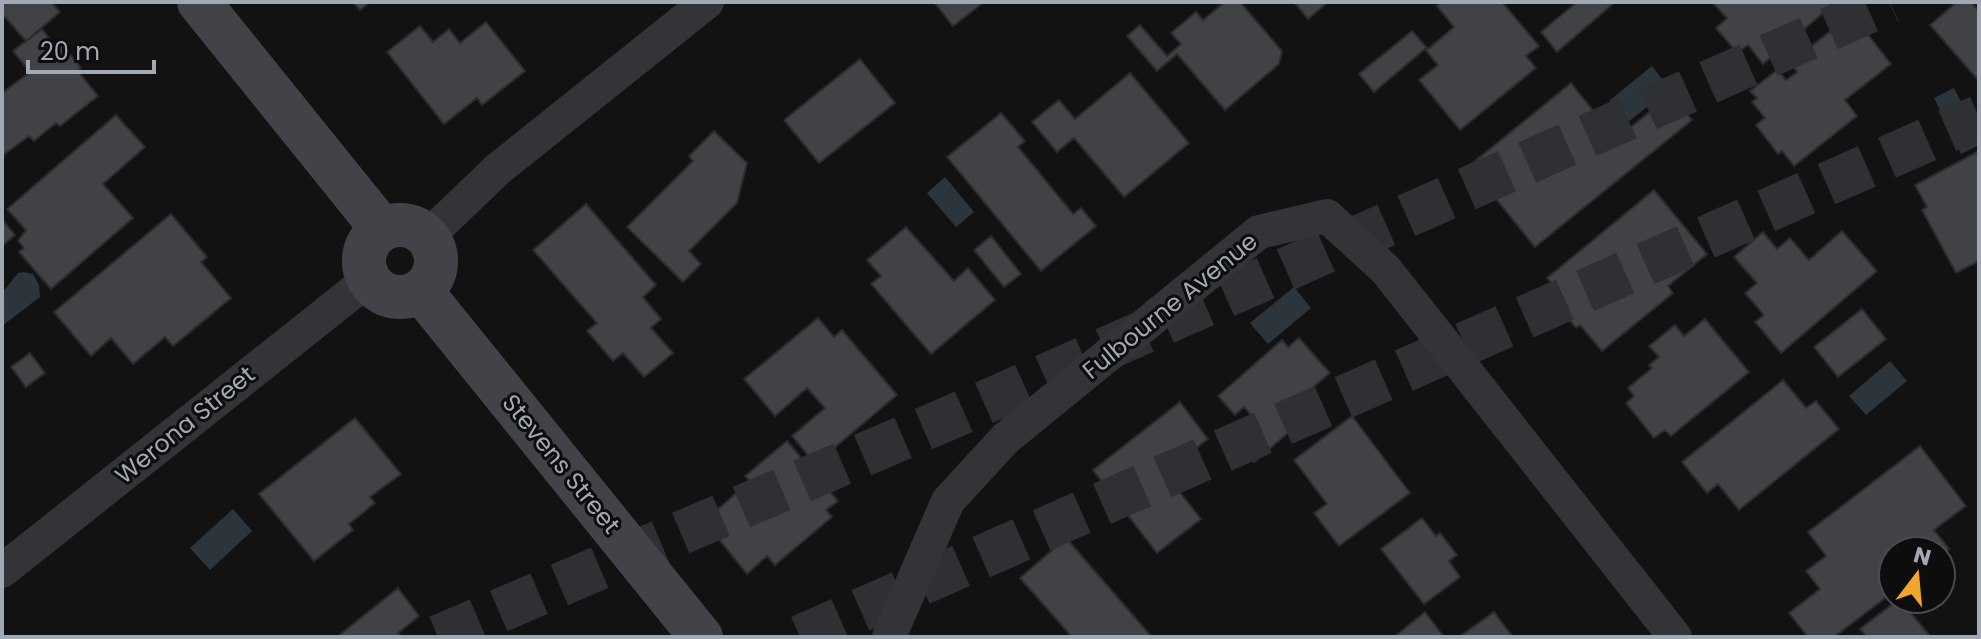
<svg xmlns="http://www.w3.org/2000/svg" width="1981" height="639" font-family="Poppins,sans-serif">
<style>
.water{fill:#2b353b}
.building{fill:#414246;stroke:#2c2c2f;stroke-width:2}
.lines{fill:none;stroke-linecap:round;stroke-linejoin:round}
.highway-tunnel{stroke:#2f3033;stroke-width:44;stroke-dasharray:44 22;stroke-linecap:butt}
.street{stroke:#333438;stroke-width:34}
.secondary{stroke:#414348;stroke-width:44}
.labels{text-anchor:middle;stroke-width:6;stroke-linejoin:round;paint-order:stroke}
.street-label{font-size:24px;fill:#a3a9b4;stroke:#0d0d0e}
</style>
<rect width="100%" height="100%" fill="#121213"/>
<path class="water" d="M1652 66 1670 89 1619 129 1609 116 1610 100Z
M1954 88 1979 136V145L1961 154 1934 98Z
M945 177 974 212 956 227 927 193Z
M24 272 33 274 39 285 40 297 2 326V293L18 273Z
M1294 287 1311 308 1268 344 1250 323Z
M1890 361 1907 381 1866 415 1849 396Z
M233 509 252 531 210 570 190 548Z"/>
<path class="building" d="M2 2H51L60 12 26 41 5 17 2 20Z
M353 2H370L360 10Z
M934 2H984L953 26Z
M1225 2H1240L1282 51 1279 64 1225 110 1177 54 1157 71 1127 36 1140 25 1167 56 1181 44 1171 33 1196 12 1203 20Z
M1294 2H1328L1308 19Z
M1442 2H1502L1539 46 1526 56 1536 68 1460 130 1419 80 1438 65 1425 49 1374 92 1359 74 1412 31 1428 49 1454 27 1437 6Z
M1577 2H1615L1557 52 1541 32Z
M1836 2 1763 64 1748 45 1737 53 1716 28 1727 18 1713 3Z
M1957 2H1971L1979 11 1978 80 1930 25Z
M1852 14 1891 64 1845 100 1857 116 1794 166 1782 151 1778 154 1756 125 1765 118 1752 102 1757 98 1750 91 1777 70 1786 80 1797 72 1790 63Z
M486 22 525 71 482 105 477 98 444 124 387 52 420 26 433 42 449 29 460 43Z
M42 29 55 46 60 42 81 68 78 71 98 96 60 126 56 123 34 141 29 136 2 156V93L30 72 13 51Z
M860 59 895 103 819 163 784 120Z
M1130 73 1189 143 1124 197 1074 138 1057 152 1032 122 1059 100 1075 119Z
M1571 83 1600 119 1595 123 1611 143 1671 95 1692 120 1535 247 1469 166Z
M1001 113 1025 141 1018 147 1073 214 1081 208 1096 226 1041 271 947 157Z
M116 115 145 147 103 184 133 218 51 289 19 252 24 248 18 241 26 230 7 209Z
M714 131 747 163 737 203 689 251 701 264 683 282 627 227 693 161 689 156Z
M1979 151V261L1956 273 1922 210 1927 207 1915 185Z
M1654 190 1707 254 1668 286 1673 293 1602 351 1580 325 1576 328 1548 294 1555 288 1547 278Z
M586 204 656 285 643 297 661 319 651 328 673 353 644 377 623 353 613 361 587 331 597 323 533 250Z
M171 214 207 257 201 262 231 298 173 346 165 337 133 364 111 338 91 356 54 312Z
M2 219 15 235 2 246Z
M906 227 954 281 968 268 995 300 931 354 871 284 881 276 867 260Z
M1842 231 1877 271 1781 353 1755 322 1764 315 1745 293 1757 283 1734 257 1763 232 1777 249 1790 238 1809 260Z
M991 236 1021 274 1004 287 974 250Z
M1862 309 1886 339 1838 377 1814 347Z
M818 318 834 337 842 330 897 395 815 464 792 436 825 408 807 388 775 416 744 379Z
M1705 319 1749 372 1671 436 1665 430 1654 438 1626 403 1634 396 1628 388 1652 368 1649 365 1659 357 1649 346 1675 325 1684 336Z
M1299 338 1330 373 1310 390 1322 404 1254 462 1236 441 1258 423 1244 407 1235 415 1218 396 1282 340 1288 347Z
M30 353 45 373 26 387 11 367Z
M1783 380 1806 408 1816 401 1839 429 1739 510 1718 484 1707 493 1682 462Z
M1180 402 1208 439 1164 472 1201 519 1157 553 1093 470Z
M1352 416 1410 493 1339 546 1314 513 1327 504 1294 460Z
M355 418 401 474 370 497 375 503 349 524 353 530 314 561 259 494Z
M787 441 838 501 826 510 832 517 775 565 767 556 747 574 712 531 717 510 750 481 745 476Z
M1920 446 1966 506 1934 530 1949 549 1941 555V551H1893V592L1834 637H1808L1789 613 1820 589 1806 571 1826 556 1808 532Z
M1422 518 1436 536 1440 533 1457 555 1449 561 1460 577 1424 604 1381 549Z
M1066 538 1152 637H1072L1020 578Z
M1941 573 1950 584 1941 591Z
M398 588 419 616 398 633 402 637H337Z
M1899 599 1931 637H1867L1860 629Z
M1425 612 1444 637H1394Z
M1494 612 1513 637H1459Z"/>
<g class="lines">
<path class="highway-tunnel" d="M438 637 954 416 1890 2
M800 637 1979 117"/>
<path class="street" d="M427 237 498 169 707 2
M2 571 368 280
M889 637 948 501 1005 439 1259 232 1327 216 1386 270 1675 637"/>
<path class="secondary" d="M199 2 382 229
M364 261a36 36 0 1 1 72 0a36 36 0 1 1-72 0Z
M421 291 701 637"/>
</g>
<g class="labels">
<g class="street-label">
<text transform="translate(1170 306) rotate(-39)" y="8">Fulbourne Avenue</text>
<text transform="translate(185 425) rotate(-39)" y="8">Werona Street</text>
<text transform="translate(561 464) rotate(51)" y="8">Stevens Street</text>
</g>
</g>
<rect width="1981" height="639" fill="none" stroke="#a3a9b4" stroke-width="8"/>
<g transform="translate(1917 575) rotate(16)"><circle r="38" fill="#0d0d0e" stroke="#494b50" stroke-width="2"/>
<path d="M0-6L14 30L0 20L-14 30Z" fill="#efa52e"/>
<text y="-12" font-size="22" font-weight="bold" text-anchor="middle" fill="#a3a9b4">N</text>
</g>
<path d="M28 60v12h126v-12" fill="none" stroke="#a3a9b4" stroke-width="4"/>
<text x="40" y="60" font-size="24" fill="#a3a9b4" stroke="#0d0d0e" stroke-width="6" paint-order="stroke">20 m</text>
</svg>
